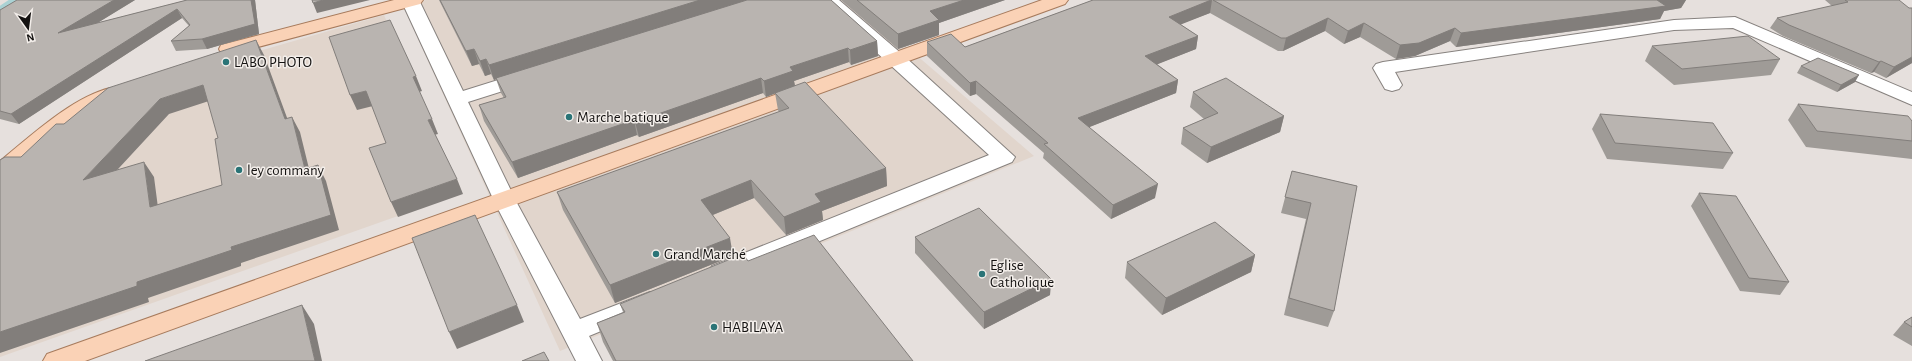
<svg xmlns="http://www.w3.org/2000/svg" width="1912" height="361" font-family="'Alegreya Sans',sans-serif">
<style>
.built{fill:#e1d5cc}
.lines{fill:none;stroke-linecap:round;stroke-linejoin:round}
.stream{stroke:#aad2d4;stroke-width:7}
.minor-casing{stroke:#87827f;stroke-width:2}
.major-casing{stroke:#a77b5d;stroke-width:2}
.minor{fill:#fff;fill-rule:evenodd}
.major{fill:#fad2b6;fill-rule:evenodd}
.wall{fill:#9f9b97}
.shaded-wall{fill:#827e7b}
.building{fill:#b9b4b0;stroke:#827e7b;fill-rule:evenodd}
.poi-dot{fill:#2a7477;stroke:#f3eeea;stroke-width:1.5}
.labels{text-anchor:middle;stroke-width:3;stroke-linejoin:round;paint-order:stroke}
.poi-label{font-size:15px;fill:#141211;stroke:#f3eeea;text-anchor:start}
</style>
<rect width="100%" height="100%" fill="#e6e0dd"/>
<path class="built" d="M426 0H852L1034 156 560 351 403 6Z
M384 15 460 194 0 357V198L131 88Z"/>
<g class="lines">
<path class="stream" d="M0 10 15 0"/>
<defs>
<path id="minor" d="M401 0H419L463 91 527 71 534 73 537 77 534 81 468 102 518 205 580 319 650 292 659 295 663 301 659 307 589 336 602 361H576L496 205Z
M819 0H839L903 55 1015 157 1012 162 730 278 721 281 712 278 709 272 712 266 989 155Z
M1735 17 1912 92V105L1733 28 1674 30 1395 72 1402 85 1399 89 1392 91 1385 89 1373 68 1376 64 1383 62 1674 20Z"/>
<path id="major" d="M394 0H423L420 4 228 55 221 53 219 49 221 45Z
M1042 0H1068L1065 4 85 361H43L47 354Z
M110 88 117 90 120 94 117 98 79 118 8 177 0 179V161C31 136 71 98 110 88Z"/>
</defs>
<use href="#minor" class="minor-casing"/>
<use href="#major" class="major-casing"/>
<use href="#minor" class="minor"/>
<use href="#major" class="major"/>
</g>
<path class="wall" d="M135 0 97 23 187 0H255L259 34 207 49 176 51 171 41 189 26 182 18 19 124 0 119V10Z
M439 0H831L877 41 878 56 851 65 849 62 794 81 795 86 886 168 887 186 822 211 823 220 786 235 754 198 713 215 733 256 615 303 563 210 557 192 779 112 778 110 775 93 766 97 763 93 639 137 637 135 518 178 484 121 479 105 504 98 501 93 496 79 494 80 491 74 485 76 479 64 472 66Z
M841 0H1005L939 23V35L898 49Z
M1093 0H1686L1681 8 1664 11 1660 19 1456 47 1450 41 1415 56 1396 59 1360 37 1344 44 1325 31 1283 51H1278L1210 13 1180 24 1198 36 1196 49 1157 64 1178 80 1176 93 1089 127 1155 198 1111 219 1043 158 1044 153 976 94 970 96 927 56V42L965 47Z
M1825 0H1899L1912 63 1886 78 1874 72 1871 73 1783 36 1770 28 1777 18 1832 6Z
M1652 46 1780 59 1771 75 1674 85 1645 61Z
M1801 66 1855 82 1837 92 1797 73Z
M1193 92 1284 116 1280 132 1207 163 1181 144 1183 128 1204 119 1190 107Z
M1798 104 1912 121V159L1806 147 1788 120Z
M1600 114 1733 153 1723 169 1607 159 1592 129Z
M1292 171 1357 186 1334 311 1328 327 1284 315 1306 219 1281 213Z
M1699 193 1789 282 1780 295 1740 291 1691 206Z
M915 237 1051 279 1050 295 984 329 915 253Z
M1255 255 1251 272 1162 315 1125 278 1127 262Z
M748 261 913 361H613L603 342 597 323 623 312 620 304Z
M1912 317V346L1893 335 1904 322Z"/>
<path class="shaded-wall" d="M114 0H135L65 43 58 33Z
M251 0H255L259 34 207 49 202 39Z
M323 0H370L317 13 313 3Z
M700 0H748L494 80 489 65Z
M964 0H1005L939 23V35L898 49V34L930 11Z
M1211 0H1212L1210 13 1167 30 1169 17Z
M1657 0H1686L1681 8 1664 11 1660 19 1456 47 1461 33Z
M177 9 182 18 19 124 11 114Z
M1328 18 1325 31 1283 51 1286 38Z
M1364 23 1360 37 1344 44 1348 31Z
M1455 28 1450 41 1415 56 1396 59 1400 45Z
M1198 36 1196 49 1143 70 1145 56Z
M256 40 264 55 293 134 285 119Z
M877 41 878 56 851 65 850 50Z
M848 48 849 62 794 81 795 86 766 97 764 81 790 67Z
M474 49 479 64 472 66 466 51Z
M1912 57V63L1886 78 1894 67Z
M486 59 491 74 485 76 480 61Z
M1881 61 1874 72 1871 73 1879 62Z
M1859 75 1855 82 1837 92 1841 85Z
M416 76 422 91 419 92 413 77Z
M761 78 763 93 639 137 635 122Z
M1178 80 1176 93 1077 132 1078 118Z
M976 81V94L970 96V83Z
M203 85 212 100 169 114 94 195 83 180 160 99Z
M366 91 373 106 357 110 350 95Z
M1284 116 1280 132 1207 163 1211 147Z
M292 117 300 132 313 185 305 169Z
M432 119 438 134 434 135 428 120Z
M634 120 637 135 518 178 512 162Z
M144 162 154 177 160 223 150 207Z
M318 165 326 181 339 230 241 263V266L148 298 149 302 0 353V332L231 247Z
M886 168 887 186 822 211 823 220 786 235 784 217 815 194Z
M457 179 463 194 398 217 391 202Z
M751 180 754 198 705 218 701 200Z
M1158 184 1155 198 1111 219 1113 205Z
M730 238 733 256 615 303 610 285Z
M1255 255 1251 272 1162 315 1166 298Z
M1051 279 1050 295 984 329V312Z
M302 305 314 324 322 361H315Z
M517 305 524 322 457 349 449 332Z"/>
<path class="building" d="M17 0H114L58 33 187 0H251L255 24 202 39 171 41 190 25 177 9 11 114 0 111V10Z
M312 0H323L313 3Z
M440 0H700L489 65 486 59 480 61 474 49 466 51Z
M747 0H831L877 41 850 50 848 48 790 67 793 71 764 81 761 78 635 122 634 120 512 162 479 105 506 97 496 78Z
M857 0H964L930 11 939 20 898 34Z
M1093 0H1211L1169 17 1198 36 1145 56 1178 80 1078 118 1158 184 1113 205 1044 144 1048 143 976 81 970 83 927 42 951 34 965 47Z
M1213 0H1657L1666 6 1461 33 1455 28 1419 43 1400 45 1364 23 1348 31 1328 18 1286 38H1281Z
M1845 0H1899L1909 8H1912V57L1894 67 1881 61 1879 62 1789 25 1777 18 1848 2Z
M390 20 416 76 413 77 432 119 428 120 457 179 391 202 369 148 386 143 366 91 350 95 329 37Z
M1748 36 1780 59 1682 69 1652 46Z
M256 40 285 119 292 117 305 169 318 165 331 215 231 247 232 250 137 282V286L0 332V160L5 157H21L56 124H64L108 88ZM203 85 218 138 215 139 222 185 150 207 144 162 83 180 160 99Z
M1818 58 1859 75 1841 85 1801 66Z
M1226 78 1284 116 1211 147 1183 128 1218 113 1193 92Z
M805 82 886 168 815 194 821 202 784 217 751 180 701 200 730 238 610 285 557 192 789 108 775 93Z
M1798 104 1908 116 1912 121V141L1817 131Z
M1600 114 1713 123 1733 153 1615 143Z
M1292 171 1357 186 1334 311 1289 298 1311 203 1285 197Z
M1699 193 1736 196 1789 282 1749 278Z
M979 208 1051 279 984 312 915 237Z
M475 215 517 305 449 332 412 238Z
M1215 222 1255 255 1166 298 1127 262Z
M814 235 913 361H616L597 323 625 312 620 304 743 254 748 261Z
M302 305 315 361H145Z
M1912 317V327L1904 322Z
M544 352 549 361H522Z"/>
<g class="poi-dot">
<circle cx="226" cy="62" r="4"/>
<circle cx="569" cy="117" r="4"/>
<circle cx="239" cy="170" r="4"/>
<circle cx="656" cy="254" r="4"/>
<circle cx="982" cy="274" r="4"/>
<circle cx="714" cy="327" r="4"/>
</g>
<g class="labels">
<g class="poi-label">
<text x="234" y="67">LABO PHOTO</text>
<text x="577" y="122">Marche batique</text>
<text x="247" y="175">ley commany</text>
<text x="664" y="259">Grand Marché</text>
<text x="990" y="270">Eglise<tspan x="990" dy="17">Catholique</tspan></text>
<text x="722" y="332">HABILAYA</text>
</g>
</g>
<g transform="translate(28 28) rotate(166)" stroke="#f3eeea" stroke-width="3" paint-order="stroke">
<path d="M0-3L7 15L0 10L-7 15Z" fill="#141211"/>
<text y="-6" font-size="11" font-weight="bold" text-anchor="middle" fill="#141211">N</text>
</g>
</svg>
